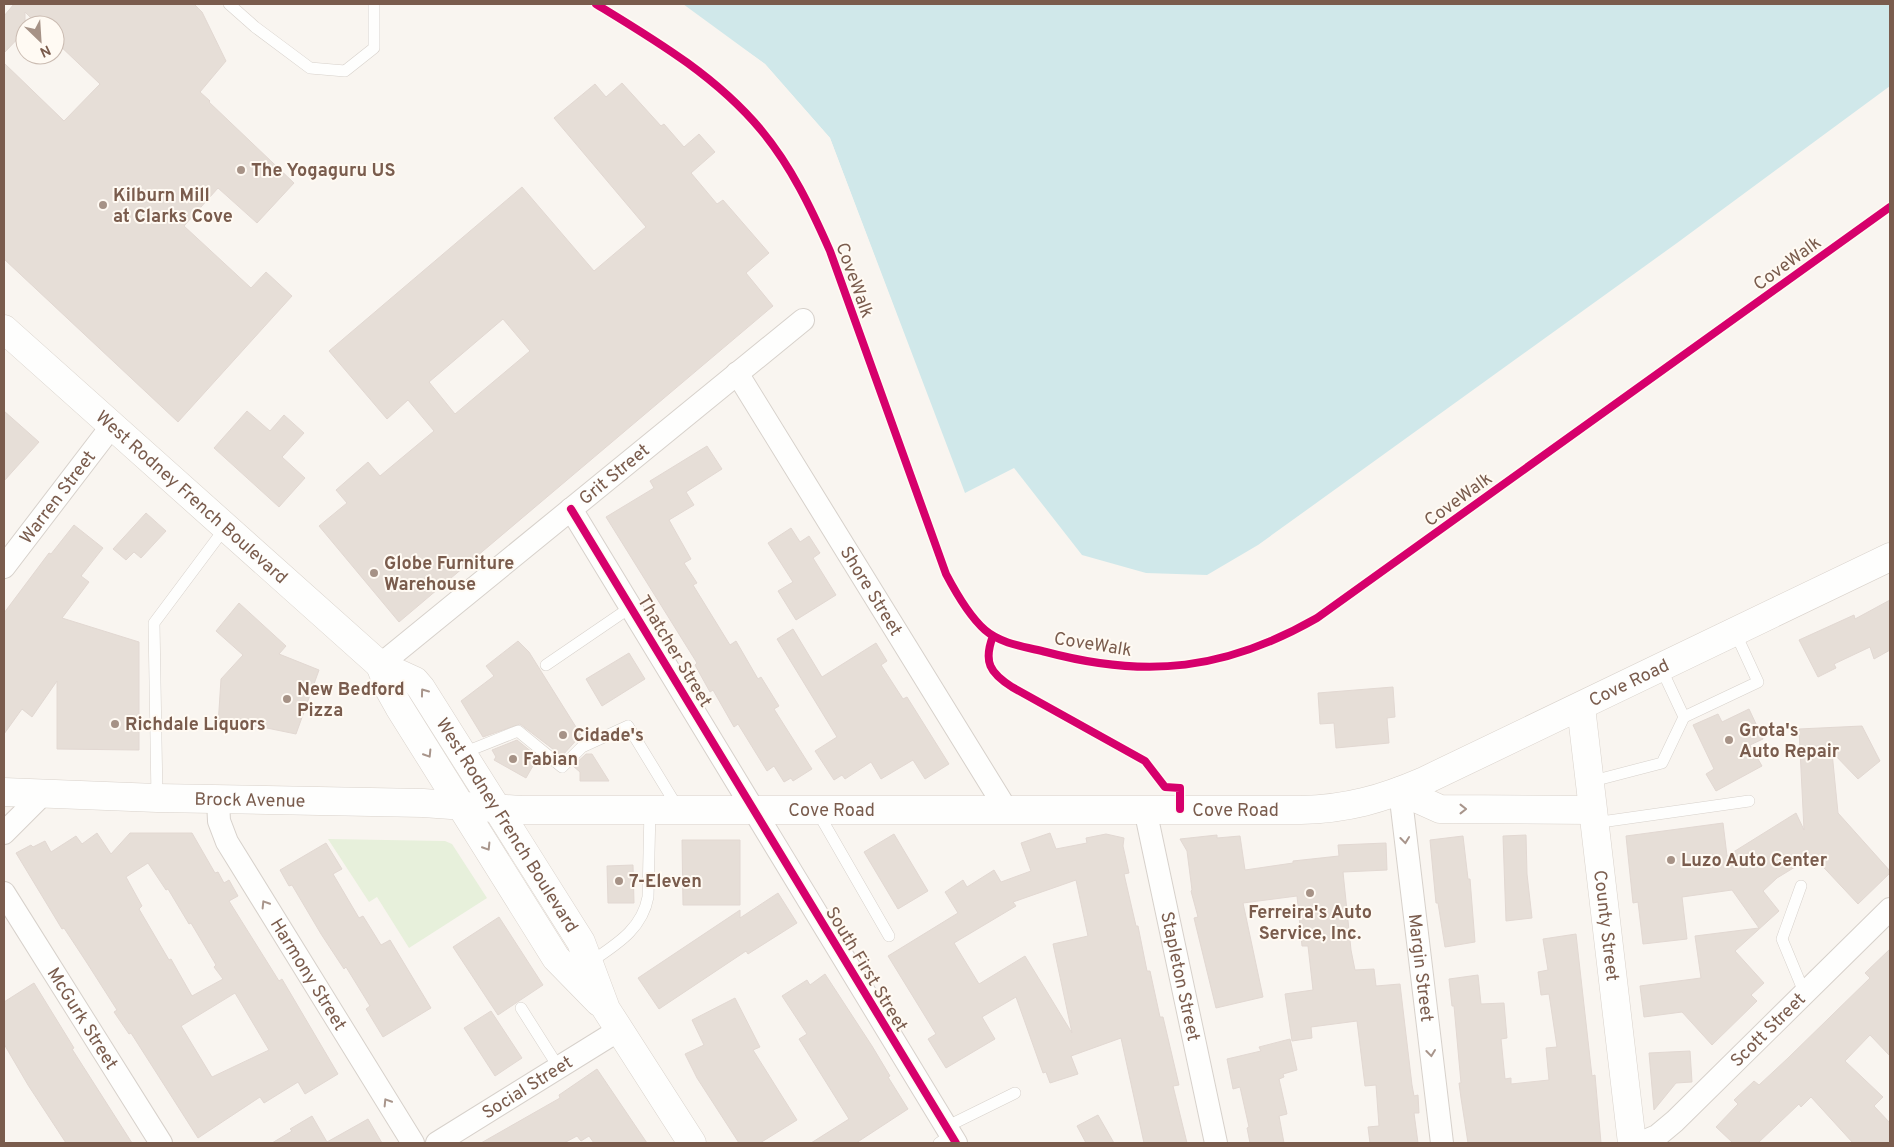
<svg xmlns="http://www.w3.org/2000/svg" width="1894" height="1147" font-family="Overpass,sans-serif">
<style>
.green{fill:#e7f0db}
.water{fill:#d0e8ea}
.pier{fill:#f9f5f0}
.building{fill:#e6ded7;stroke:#e2d8d2;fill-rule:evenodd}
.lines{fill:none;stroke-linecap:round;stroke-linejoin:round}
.lane-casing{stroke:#d7d1cb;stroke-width:12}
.street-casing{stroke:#d7d1cb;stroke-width:24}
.secondary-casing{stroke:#d9d2cb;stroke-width:29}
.lane{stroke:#fefefd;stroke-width:11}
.street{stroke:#fefefd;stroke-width:22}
.secondary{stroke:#fefefd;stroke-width:28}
.cycleway-casing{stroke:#fffaf3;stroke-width:11}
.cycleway{stroke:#d6006c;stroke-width:8}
.oneway{stroke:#a8958b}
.poi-dot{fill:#a69286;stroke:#fffaf3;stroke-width:2}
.labels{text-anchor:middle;stroke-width:4;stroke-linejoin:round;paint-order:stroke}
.poi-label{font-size:18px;font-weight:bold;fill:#7a5c4d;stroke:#fffaf3;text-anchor:start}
.street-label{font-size:18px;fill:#7a5c4d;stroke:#fffaf3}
</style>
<rect width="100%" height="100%" fill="#f9f5f0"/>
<path class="green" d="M328 839 445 841 452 844 487 898 409 948 377 897 369 902Z"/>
<path class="water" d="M679 4H1890V86L1677 243 1258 545 1207 575 1146 573 1082 555 1014 468 965 493 830 138 765 64Z"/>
<path class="pier" d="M677 4H683L765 64 830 138 965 496 963 494 828 139 764 66Z"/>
<path class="building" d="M14 4H194L202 12 226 61 200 92 210 101 209 102 294 183 257 223 218 188 184 226 251 288 266 272 292 296 178 422 4 259V63L64 121 100 84 55 41V25H38L25 12V31L4 53V16Z
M622 83 661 126 664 124 684 147 699 134 715 152 691 173 717 204 723 200 769 253 746 273 773 306 399 622 319 526 347 503 336 490 368 462 380 476 434 431 408 400 387 419 329 351 522 187 594 271 646 227 554 118 595 84 606 97ZM503 319 530 351 455 414 429 382Z
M4 411 39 442 4 481Z
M247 411 270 431 284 415 304 433 282 457 305 478 279 507 214 448Z
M707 446 722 469 686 492 694 505 669 520 691 559 684 563 697 583 693 585 730 645 736 641 758 679 761 677 779 706 774 709 812 769 793 781 791 778 784 782 774 766 767 771 738 724 734 727 713 690 710 692 695 665 697 663 606 517 654 488 650 481Z
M146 513 166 531 141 558 134 552 126 560 113 549Z
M74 525 103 548 81 576 89 582 62 618 139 642V750L57 749V681L32 717 22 709 4 734V613L49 553 51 554Z
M791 528 800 542 809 536 820 553 813 558 836 595 796 620 778 591 793 582 768 543Z
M1890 600V650L1874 659 1870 647 1834 664 1836 668 1818 677 1799 640 1854 615 1855 619Z
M239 603 286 646 279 654 319 670 296 734 262 727 218 726 221 679 243 655 216 631Z
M793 629 822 677 876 643 887 661 881 665 903 699 907 697 949 764 925 779 913 760 881 779 871 762 845 779 842 775 834 780 815 751 837 737 777 639Z
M518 641 529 652 581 735 562 756 520 724 483 737 461 701 494 676 486 666Z
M629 653 645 679 602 706 586 679Z
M1393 687 1395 717 1387 718 1389 743 1336 748 1334 723 1320 724 1318 693Z
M1749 709 1763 739 1750 745 1762 766 1716 791 1706 774 1714 769 1693 725 1718 714 1722 722Z
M1862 726 1880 761 1858 779 1832 752 1838 813 1890 871V873L1858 904 1813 856 1777 878 1763 891 1779 911 1735 951 1764 983 1751 995 1757 1001 1712 1045 1682 1012 1644 1017 1640 986 1701 978 1695 936 1759 928 1732 890 1682 897 1687 939 1643 944 1638 902 1633 903 1626 836 1723 823 1727 856 1796 813 1804 830 1799 729Z
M517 740 538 757 526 778 494 760 496 757 492 750Z
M586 754H592L609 781H580V772L573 766Z
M97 833 111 854 130 833H192L215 873 218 872 224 883 229 880 238 896 229 901 279 981 282 979 338 1074 305 1094 298 1082 264 1103 260 1097 198 1138 131 1033 129 1034 114 1012 117 1010 87 963 64 928 62 929 16 853 31 845 33 847 45 841 51 852 76 836 82 844ZM148 863 166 890 168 889 189 924 191 923 216 965 214 967 223 979 192 996 171 959 169 960 139 909 142 906 126 877ZM235 993 269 1050 212 1077 181 1026Z
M1050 833 1056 849 1087 843 1086 838 1106 834 1124 838 1123 846 1129 873 1124 874 1136 926H1138L1147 971H1150L1160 1017H1163L1179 1085 1173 1086 1187 1143H1144L1121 1038 1071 1056 1078 1074 1050 1083 1046 1072 1043 1073 1016 997 982 1017 995 1039 946 1068 928 1039 936 1034 888 956 958 913 945 892 963 880 967 887 994 870 1001 882 1031 871 1021 843ZM1076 880 1088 936 1053 944 1072 1033 1025 956 979 984 954 943 1016 906 1013 902Z
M894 834 928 891 898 909 864 852Z
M1217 835V838L1240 836 1245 870 1293 863V861L1339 856 1338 845 1386 843 1387 870 1343 872 1351 950 1355 970 1374 969 1376 986 1400 984 1412 1085 1414 1096 1418 1095 1419 1113H1414L1418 1143H1370L1368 1127 1379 1126 1376 1085 1365 1086 1357 1021 1311 1027 1312 1038 1292 1041 1285 994 1313 990 1308 946H1302L1297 896 1243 903 1263 997 1216 1008 1194 918 1198 917 1191 891 1192 890 1187 851 1180 839Z
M1526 835 1527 874 1532 918 1506 921 1503 836Z
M1463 836 1468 879H1470L1475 942 1445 947 1438 903H1436L1430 840Z
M682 840H740V905H683Z
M326 843 342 869 333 874 359 918 363 916 381 945 390 940 431 1008 383 1037 366 1009 370 1006 346 967 344 969 321 934 292 885 289 886 280 870Z
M633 865 634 903H608L607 866Z
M778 893 797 923 748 954 746 951 659 1009 638 978 740 910V918Z
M499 917 543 985 498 1015 453 947Z
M1576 934 1592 1076 1595 1075 1601 1143H1468L1461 1098 1459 1083H1461L1454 1006H1452L1449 979 1478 975 1481 1004 1504 1003 1507 1038 1501 1039 1505 1079 1511 1078V1084L1549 1080 1546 1048 1557 1047 1549 994 1541 995 1538 972 1548 970 1543 939Z
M1890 949V1056L1870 1035 1845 1061 1883 1097 1874 1106 1890 1123V1143H1853L1811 1097 1801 1107 1799 1104 1758 1143H1733L1716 1127 1738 1104 1734 1100 1754 1081 1759 1085 1788 1058 1870 978 1865 973Z
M825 974 872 1046 890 1076 888 1077 908 1109 856 1143H811L849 1119 799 1039 807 1034 782 996 807 980 810 985Z
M34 983 74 1048 72 1049 132 1143H66L28 1085 4 1044V1002Z
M735 998 760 1047 753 1050 797 1120 760 1143H739L697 1078 685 1054 704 1045 692 1020Z
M491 1011 522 1058 495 1076 464 1028Z
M1290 1039 1297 1070 1283 1074 1284 1077 1279 1079 1287 1114 1279 1116 1284 1143H1250L1247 1128 1249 1127 1240 1087 1233 1089 1227 1059 1261 1051 1259 1047Z
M1690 1051 1692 1082 1676 1083 1654 1110 1649 1053Z
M597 1069 647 1143H594L589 1136 581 1141 577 1136 564 1143H481L560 1098 559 1095Z
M1098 1115 1114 1143H1086L1077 1126Z
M312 1116 327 1142 368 1119 382 1143H272L292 1131 290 1129Z"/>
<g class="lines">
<defs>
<path id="lane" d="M229 4 255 27 310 68 345 71 374 48V4
M546 665 631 607
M1661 668 1684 717 1758 682 1735 632
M463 753 518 731 562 767 582 747 628 726 678 808
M1589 782 1662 763 1684 717
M157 798 154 623 225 528
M817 811 889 936
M1594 823 1749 801
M1801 886 1782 939 1804 992
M589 963C615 945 642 930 648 897L650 809
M521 1008 559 1068
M946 1127 1015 1093
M939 1143 951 1135"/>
<g id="street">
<path id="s1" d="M737 373 1006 809"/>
<path d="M571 509 956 1143"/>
<path id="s2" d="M4 567 111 427"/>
<path id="s3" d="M380 665 803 320"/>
<path id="s4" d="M1400 791 1442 1143"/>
<path id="s5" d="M218 800 219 821 227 842 413 1143"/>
<path id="s6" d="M1145 809 1216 1143"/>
<path d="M4 833 44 793"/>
<path id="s7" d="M4 893 161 1143"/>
<path id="s8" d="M437 1143 619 1030"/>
<path id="s9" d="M1640 1143 1657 1136 1675 1121 1890 909"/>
</g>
<g id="secondary">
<path id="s10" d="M4 329 380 665 415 681 421 688 581 942 606 1009 692 1143"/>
<path d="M380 665 390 691 399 707 556 958 599 1002"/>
<path id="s11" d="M1581 707 1632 1143"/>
<path d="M1400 791 1440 809 1592 810"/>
<path id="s12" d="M4 792 157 798 423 803 521 810H1301C1347 809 1382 799 1424 781L1890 557"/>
</g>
</defs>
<use href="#lane" class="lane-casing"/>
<use href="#street" class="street-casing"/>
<use href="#secondary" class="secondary-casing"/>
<use href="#lane" class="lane"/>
<use href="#street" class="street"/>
<use href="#secondary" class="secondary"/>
<defs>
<path id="cycleway" d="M596 4C655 40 716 76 761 130 791 166 811 208 830 251L946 574C956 593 969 616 985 630 1001 644 1026 647 1046 652 1147 679 1226 670 1317 618L1890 207
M571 509 956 1143
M993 636C983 662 990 673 1012 687L1145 761 1165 787 1180 788V809"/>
</defs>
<use href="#cycleway" class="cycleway-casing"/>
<use href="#cycleway" class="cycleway"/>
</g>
<defs><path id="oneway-chevron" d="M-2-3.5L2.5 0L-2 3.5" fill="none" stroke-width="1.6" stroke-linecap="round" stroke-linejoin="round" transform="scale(1.25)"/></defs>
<g class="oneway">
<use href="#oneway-chevron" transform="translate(424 692) rotate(-126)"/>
<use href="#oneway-chevron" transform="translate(428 754) rotate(58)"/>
<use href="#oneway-chevron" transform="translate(1463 809)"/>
<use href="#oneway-chevron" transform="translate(1405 840) rotate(84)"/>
<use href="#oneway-chevron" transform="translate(487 847) rotate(58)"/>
<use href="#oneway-chevron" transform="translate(265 904) rotate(-122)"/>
<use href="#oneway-chevron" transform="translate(1431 1053) rotate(83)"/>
<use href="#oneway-chevron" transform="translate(387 1102) rotate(-122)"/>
</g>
<g class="poi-dot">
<circle cx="241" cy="170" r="5"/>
<circle cx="103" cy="205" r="5"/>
<circle cx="374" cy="573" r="5"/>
<circle cx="287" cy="699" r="5"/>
<circle cx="115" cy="724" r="5"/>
<circle cx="563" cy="735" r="5"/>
<circle cx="1729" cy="740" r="5"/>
<circle cx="513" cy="759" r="5"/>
<circle cx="1671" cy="860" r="5"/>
<circle cx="619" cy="881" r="5"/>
<circle cx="1310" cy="893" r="5"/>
</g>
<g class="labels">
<g class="poi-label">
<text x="251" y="176">The Yogaguru US</text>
<text x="113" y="201">Kilburn Mill<tspan x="113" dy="21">at Clarks Cove</tspan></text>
<text x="384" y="569">Globe Furniture<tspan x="384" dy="21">Warehouse</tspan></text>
<text x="297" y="695">New Bedford<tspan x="297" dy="21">Pizza</tspan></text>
<text x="125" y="730">Richdale Liquors</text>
<text x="1739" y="736">Grota's<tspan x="1739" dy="21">Auto Repair</tspan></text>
<text x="573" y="741">Cidade's</text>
<text x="523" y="765">Fabian</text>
<text x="1681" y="866">Luzo Auto Center</text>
<text x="629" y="887">7-Eleven</text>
<text x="1310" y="918" text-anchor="middle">Ferreira's Auto<tspan x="1310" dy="21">Service, Inc.</tspan></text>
</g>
<g class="street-label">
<text transform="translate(1787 263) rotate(-36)" y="6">CoveWalk</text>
<text transform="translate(855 280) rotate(70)" y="6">CoveWalk</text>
<text dy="6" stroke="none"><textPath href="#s3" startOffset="302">Grit Street</textPath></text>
<text dy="6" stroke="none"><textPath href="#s2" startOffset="88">Warren Street</textPath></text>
<text dy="6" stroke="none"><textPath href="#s10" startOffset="252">West Rodney French Boulevard</textPath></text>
<text transform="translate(1458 499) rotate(-36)" y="6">CoveWalk</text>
<text dy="6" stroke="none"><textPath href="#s1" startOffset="256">Shore Street</textPath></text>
<text transform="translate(1093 644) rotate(9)" y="6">CoveWalk</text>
<text transform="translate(675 651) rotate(59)" y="6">Thatcher Street</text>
<text dy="6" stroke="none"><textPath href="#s12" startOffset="1652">Cove Road</textPath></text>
<text dy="6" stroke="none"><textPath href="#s12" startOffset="246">Brock Avenue</textPath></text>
<text dy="6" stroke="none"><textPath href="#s12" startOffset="828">Cove Road</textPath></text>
<text dy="6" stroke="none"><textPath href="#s12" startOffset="1232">Cove Road</textPath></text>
<text dy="6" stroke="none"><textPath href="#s10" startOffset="714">West Rodney French Boulevard</textPath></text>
<text dy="6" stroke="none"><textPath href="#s11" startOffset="220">County Street</textPath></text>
<text dy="6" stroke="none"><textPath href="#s4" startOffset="178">Margin Street</textPath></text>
<text transform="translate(867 969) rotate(59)" y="6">South First Street</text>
<text dy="6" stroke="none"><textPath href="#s5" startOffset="199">Harmony Street</textPath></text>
<text dy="6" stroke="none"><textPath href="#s6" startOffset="171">Stapleton Street</textPath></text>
<text dy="6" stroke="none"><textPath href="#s7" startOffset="148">McGurk Street</textPath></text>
<text dy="6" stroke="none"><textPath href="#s9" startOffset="172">Scott Street</textPath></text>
<text dy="6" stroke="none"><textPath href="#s8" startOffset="106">Social Street</textPath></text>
</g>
</g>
<rect width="1894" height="1147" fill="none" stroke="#7a5c4d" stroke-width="10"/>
<g transform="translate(40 40) rotate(155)"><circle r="24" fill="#fffaf3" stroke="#cabbb1"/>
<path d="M0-4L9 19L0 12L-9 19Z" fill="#a69286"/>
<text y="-8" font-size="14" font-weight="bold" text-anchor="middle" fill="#7a5c4d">N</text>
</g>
</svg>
